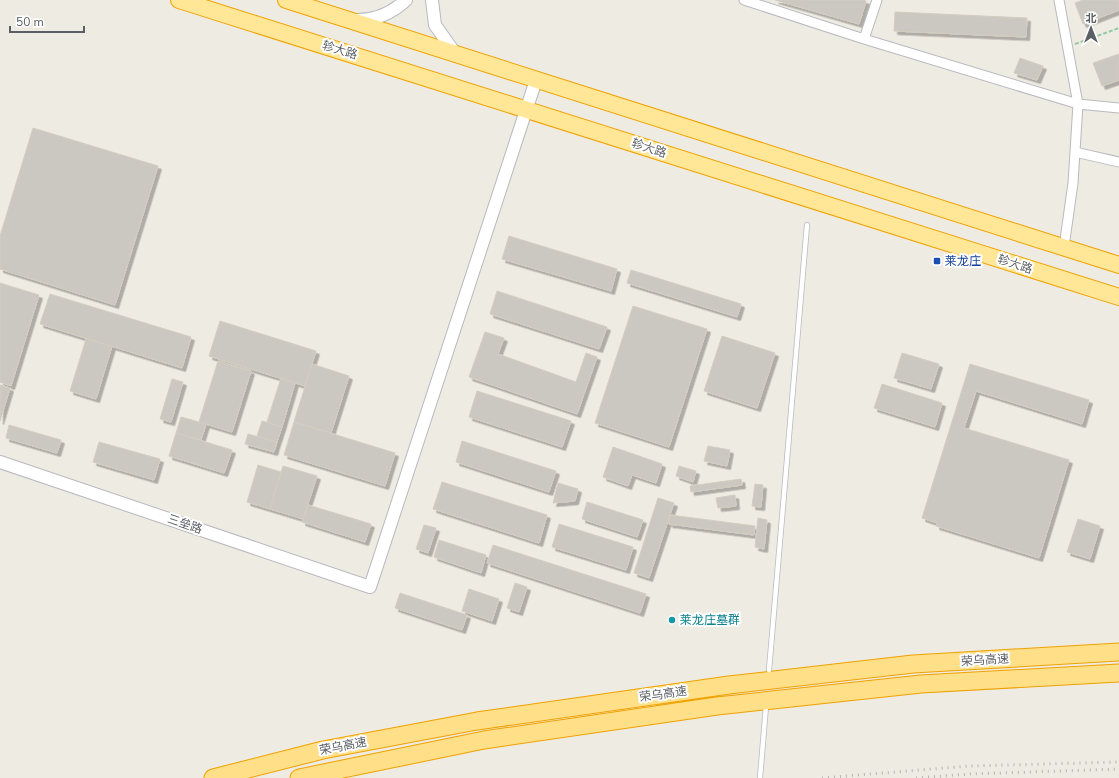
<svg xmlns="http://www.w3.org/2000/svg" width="1119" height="778" font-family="'Nunito Sans','Noto Sans SC',sans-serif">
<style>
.building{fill:#cbc8c1;stroke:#d3cdc0;filter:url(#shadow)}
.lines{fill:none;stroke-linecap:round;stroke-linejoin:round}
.service-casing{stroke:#b7babf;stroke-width:6}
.minor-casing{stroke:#b7babf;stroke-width:11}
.tertiary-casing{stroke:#b7babf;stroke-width:14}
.trunk-casing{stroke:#f0a100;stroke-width:18}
.motorway-casing{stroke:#f0a100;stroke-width:19}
.path{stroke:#94caa3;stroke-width:2;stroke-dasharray:4 2;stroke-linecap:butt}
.service{stroke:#fff;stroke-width:4.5}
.minor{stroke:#fff;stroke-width:9}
.tertiary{stroke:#fff;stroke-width:12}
.trunk{stroke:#ffe797;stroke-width:16}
.motorway{stroke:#ffdf88;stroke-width:17}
.rail{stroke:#b3b4b5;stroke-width:3;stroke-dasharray:1 5;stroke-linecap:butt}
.transit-dot{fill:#1a4fb4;stroke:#fff;stroke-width:1.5}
.culture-dot{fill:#0f9aa8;stroke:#fff;stroke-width:1.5}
.labels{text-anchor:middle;stroke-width:4;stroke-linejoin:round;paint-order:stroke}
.street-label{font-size:12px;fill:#5a5f64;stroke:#fff}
.transit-label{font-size:12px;fill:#164399;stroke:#fff;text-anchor:start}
.culture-label{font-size:12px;fill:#0d838f;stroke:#fff;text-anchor:start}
</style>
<defs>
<filter id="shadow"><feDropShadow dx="3.5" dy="3.5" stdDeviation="0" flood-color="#0004"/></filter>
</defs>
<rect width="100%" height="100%" fill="#eeebe2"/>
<path class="building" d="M775 0H863L866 1 859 24Z
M1083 0H1119V10L1083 24 1075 3Z
M895 12 1027 18 1026 37 894 31Z
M1119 54V80L1102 86 1093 63Z
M1020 58 1043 66 1037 80 1014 73Z
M33 128 158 166 115 305 0 269V236Z
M509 236 617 269 611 291 502 259Z
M631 270 741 304 737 317 627 283Z
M0 283 39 295 11 386 0 382Z
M497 291 607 327 599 349 490 314Z
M50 294 191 337 182 368 40 324Z
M633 306 707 329 669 447 595 423Z
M220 321 316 351 305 386 209 356Z
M485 332 504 338 498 354 576 382 586 353 597 357 577 414 469 377Z
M722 336 775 353 757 408 704 391Z
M86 339 112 346 96 399 70 391Z
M902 353 939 364 931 389 894 378Z
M218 361 251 371 232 432 199 422Z
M312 364 349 376 331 433 294 422Z
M970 364 1089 400 1082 424 976 391 964 428 1069 460 1039 558 936 526 937 523 922 518Z
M281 378 295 383 282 427 267 422Z
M172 379 183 382 171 422 160 419Z
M882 384 942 403 935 427 874 408Z
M0 385 10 388 0 421Z
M477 391 571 421 562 447 469 417Z
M181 417 206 424 201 440 176 433Z
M262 421 282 427 277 442 257 436Z
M294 422 395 453 385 486 284 455Z
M9 425 61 440 57 453 6 438Z
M176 433 232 450 224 473 169 456Z
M248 434 277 442 274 452 245 444Z
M462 441 556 471 549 492 456 462Z
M99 442 160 459 154 480 93 462Z
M708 446 730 450 727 466 704 461Z
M613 447 662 464 656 483 632 475 628 486 603 477Z
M258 465 281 472 270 509 247 502Z
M283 466 317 476 303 519 270 509Z
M679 466 696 471 693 482 676 476Z
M741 479 742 485 691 492 690 486Z
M442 482 547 515 539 543 433 509Z
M558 483 578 489 575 501 553 503Z
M755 484 763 485 761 507 752 506Z
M735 495 736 506 718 508 716 498Z
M658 498 674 503 649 578 634 573Z
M587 502 643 520 637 537 582 519Z
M308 505 371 524 365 542 302 522Z
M670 515 755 526 754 535 669 524Z
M758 518 767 520 764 549 755 547Z
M1078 519 1100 526 1090 559 1067 552Z
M559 524 633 547 626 570 552 547Z
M424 525 436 528 428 553 416 549Z
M439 540 486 555 481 573 434 557Z
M493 545 646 594 640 613 487 563Z
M515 583 527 587 519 612 507 608Z
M469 589 499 599 492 621 462 611Z
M400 593 467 615 462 630 395 608Z"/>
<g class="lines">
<defs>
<path id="service" d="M769 670 807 225
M760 778 766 706"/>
<path id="minor" d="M744 0 864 39 1078 104 1119 108
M1059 0 1078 104 1073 183 1064 247
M864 39 877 0
M1075 152 1119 162"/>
<path id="tertiary" d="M432 0 435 25 457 56
M357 20C377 20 392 13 406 0
M0 462 370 587 536 80"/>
<path id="trunk" d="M179 0 1119 297
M286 0 1119 265"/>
<path id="motorway" d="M213 778 323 750 477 721 729 685 913 664 1119 652
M299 778 484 740 717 706 921 684 1119 673"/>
</defs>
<use href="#service" class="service-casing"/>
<use href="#minor" class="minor-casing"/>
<use href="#tertiary" class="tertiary-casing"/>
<use href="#trunk" class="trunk-casing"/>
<use href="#motorway" class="motorway-casing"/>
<path class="path" d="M1075 44 1119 28"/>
<use href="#service" class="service"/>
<use href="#minor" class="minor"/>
<use href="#tertiary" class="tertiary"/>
<use href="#trunk" class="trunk"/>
<use href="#motorway" class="motorway"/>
<path class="rail" d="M822 778 969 766 1119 762
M916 778 970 774 1119 769"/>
</g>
<rect class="transit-dot" x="933" y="257" width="8" height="8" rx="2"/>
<circle class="culture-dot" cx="672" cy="620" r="4"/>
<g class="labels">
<g class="street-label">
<text transform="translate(340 50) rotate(17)" y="4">轸大路</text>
<text transform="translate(649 148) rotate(18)" y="4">轸大路</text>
<text transform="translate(1015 264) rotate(18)" y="4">轸大路</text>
<text transform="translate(185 524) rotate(19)" y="4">三垒路</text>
<text transform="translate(985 660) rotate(-4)" y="4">荣乌高速</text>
<text transform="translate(663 694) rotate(-8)" y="4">荣乌高速</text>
<text transform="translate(343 746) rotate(-11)" y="4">荣乌高速</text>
</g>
<g class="transit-label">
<text x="945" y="265">莱龙庄</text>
</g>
<g class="culture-label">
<text x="680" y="624">莱龙庄墓群</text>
</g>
</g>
<g transform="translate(1091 28)" stroke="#ffffff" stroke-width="3" paint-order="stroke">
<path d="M0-3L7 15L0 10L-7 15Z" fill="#5a5f64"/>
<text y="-6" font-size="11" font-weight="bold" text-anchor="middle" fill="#5a5f64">北</text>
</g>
<path d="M10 26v6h74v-6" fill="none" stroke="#5a5f64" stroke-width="2"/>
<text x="16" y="26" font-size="12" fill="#5a5f64" stroke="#ffffff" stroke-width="3" paint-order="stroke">50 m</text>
</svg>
